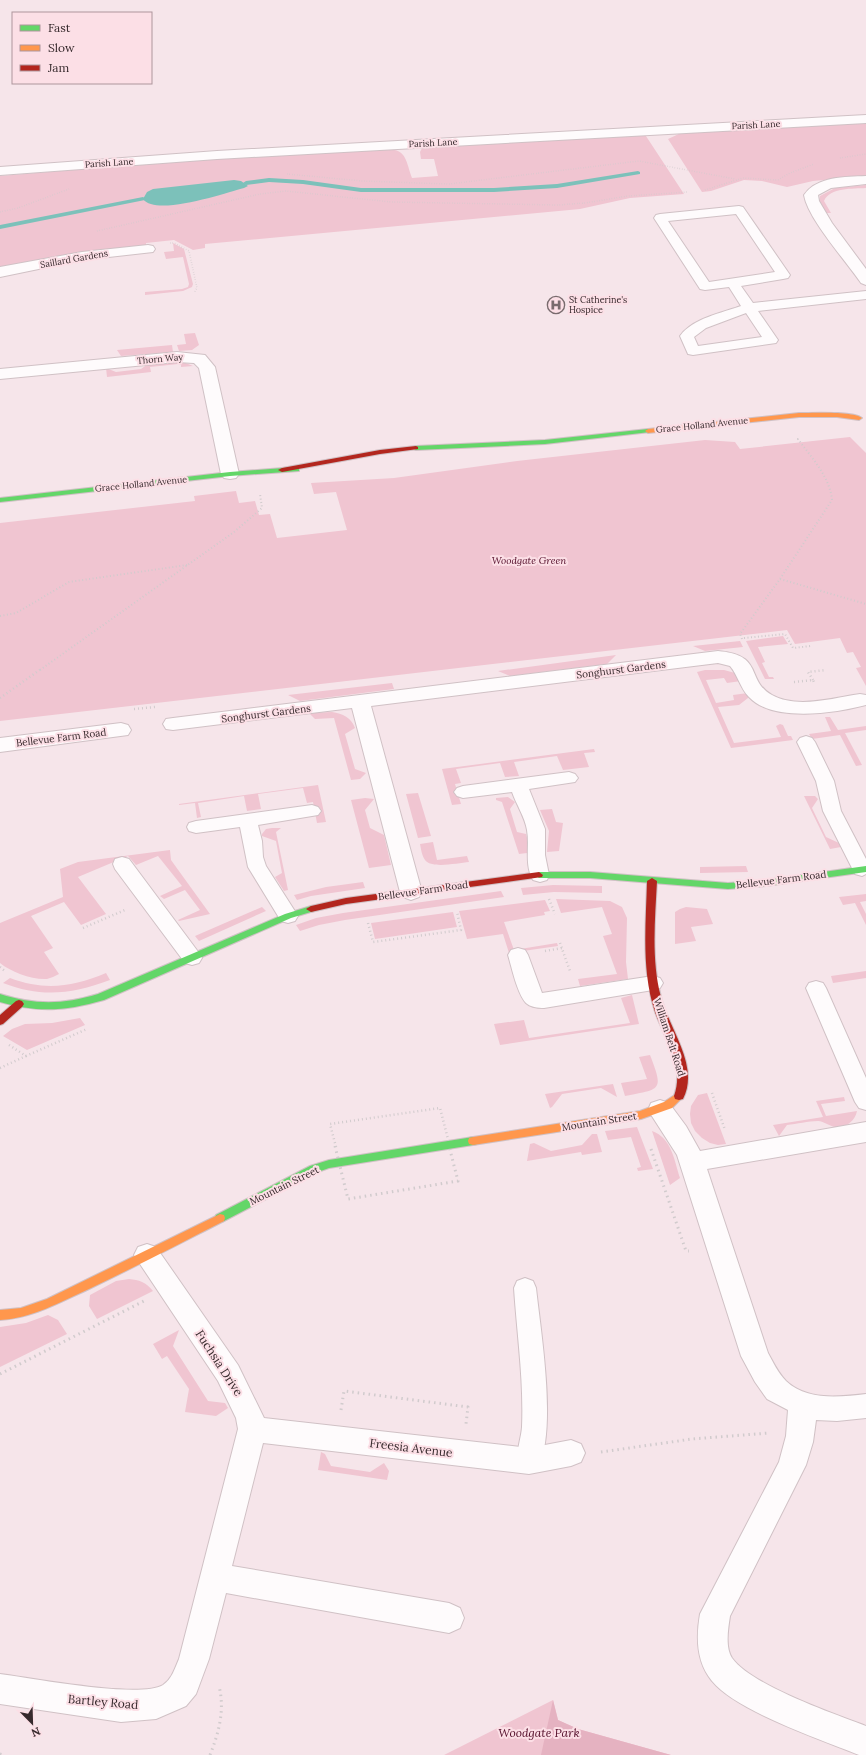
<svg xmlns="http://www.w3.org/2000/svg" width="866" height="1755" font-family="Lora,serif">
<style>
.green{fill:#f0c5d1}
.forest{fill:#e5b2c1}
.water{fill:#7cc1ba}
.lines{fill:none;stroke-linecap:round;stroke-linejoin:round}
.stream{fill:#7cc1ba;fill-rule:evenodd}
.lane-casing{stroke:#d0c1c5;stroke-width:2}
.street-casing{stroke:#d0c1c5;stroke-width:2}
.fast-casing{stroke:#d0c1c5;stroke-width:2}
.slow-casing{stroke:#d0c1c5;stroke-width:2}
.jam-casing{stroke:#d0c1c5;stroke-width:2}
.path-far3{stroke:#d1cbcd;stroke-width:1.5;stroke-dasharray:0.5 2;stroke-linecap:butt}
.path-far2{stroke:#d1cbcd;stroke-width:2;stroke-dasharray:1 2.5;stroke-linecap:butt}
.path-far1{stroke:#d1cbcd;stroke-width:2.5;stroke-dasharray:1 3;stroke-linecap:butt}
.path{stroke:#d1cbcd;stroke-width:3;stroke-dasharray:1.5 4;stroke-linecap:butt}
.lane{fill:#fefbfc;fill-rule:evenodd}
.street{fill:#fefbfc;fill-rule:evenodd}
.fast{fill:#63d668;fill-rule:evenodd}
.slow{fill:#ff974d;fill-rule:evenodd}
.jam{fill:#b3261e;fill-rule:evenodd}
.labels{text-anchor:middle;stroke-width:4;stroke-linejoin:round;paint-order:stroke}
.far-street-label{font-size:9px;fill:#36292c;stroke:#fcdfe6}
.far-poi-label{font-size:9px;fill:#36292c;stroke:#fcdfe6;text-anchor:start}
.park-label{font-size:10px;font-style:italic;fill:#540e2a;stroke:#fcdfe6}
.street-label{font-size:10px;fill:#36292c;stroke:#fcdfe6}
.near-street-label{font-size:12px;fill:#36292c;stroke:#fcdfe6}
.near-park-label{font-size:12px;font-style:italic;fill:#540e2a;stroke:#fcdfe6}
</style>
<rect width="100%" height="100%" fill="#f6e5ea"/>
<path class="green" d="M866 123V176L813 181 787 187 762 181 744 180 711 191 702 192 668 139 681 133 814 124Z
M644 133 684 194 630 198 580 209 205 244V248L193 250 174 240 146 243V246L97 250 0 268V176L191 160 389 149C407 150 406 162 412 178L438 176 434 159H421L420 152 422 148Z
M866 185V188C853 189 830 187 824 201L831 213H826L819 204 820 196 835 188Z
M173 243 184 249 193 284 192 287 183 291 145 295V292L182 289 188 287 189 284 183 257 166 259 164 252 174 251Z
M195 333 199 345 192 350 179 351 177 345 186 344 184 334Z
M172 345 173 352 121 356 117 350Z
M169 361 183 362 193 366 181 367V365L178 364 150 367 151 372 107 377 106 368 116 372 141 369 148 364Z
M850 437 866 453V686L856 668 861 667 853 652 847 653 840 638 795 644 787 630 0 721V523L195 501 194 496 236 491 239 503 255 501 259 515 270 514 277 538 347 530 336 492 314 494 311 483 394 478 517 461 705 440 735 442 740 449Z
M783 636 788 644 758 647 765 662 762 663 769 677H773L774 679H765L746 641Z
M740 641 743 647 705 651 693 646Z
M616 655 607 664 510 676 498 671Z
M705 670H724L735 673 741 681 727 683 724 678 706 680 716 703 734 700 733 695 748 693V698L739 705 718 707 734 743 781 737 776 726 780 724 783 725 788 736H791L793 740 731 748 697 672Z
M392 683 394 689 300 701 288 695Z
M332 712C343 714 351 717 355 728L345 734 355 769 366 773 360 779 351 780 334 718 315 719 309 713Z
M825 717H830L838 730 866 726V730L845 733 862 765 856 766 840 735 812 739 809 734 831 731Z
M594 749 595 752 584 753 589 767 563 770 557 756 514 762 519 776 505 777 500 763 456 769 461 783 455 784 461 804 452 805 442 769Z
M318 785 326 822 317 823 313 802 307 803 303 788 258 794 261 809 247 811 244 796 198 803 201 817 197 818 195 803 179 805V804Z
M418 793 431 836 418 838 406 794Z
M804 796H815L818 799 812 808 826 837 839 843 841 847 830 849Z
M508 797 515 802 510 809 517 832 526 834 528 842 527 853 519 854 502 802 496 800V798Z
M365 798 374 799 365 810 370 828 384 835 391 865 369 868 351 800Z
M552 809 556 822 563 823 559 851 547 852 549 831 540 810Z
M272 828H281L276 832 288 890 284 891 275 877 282 873 276 841 262 836V834L266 829Z
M433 842 437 860 467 856 469 862C458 863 431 869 425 860 422 856 421 849 420 844Z
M170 850 171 860 210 914 179 921 178 920 200 910 185 890 164 899 160 896 182 886 158 856 136 865 128 856 78 877 106 914 81 925 64 902 31 916 53 948 44 952 59 974C55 976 51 978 47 979 32 980 11 972 0 963V923L63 897 60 869 78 862Z
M746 866 748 872 700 873V867Z
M363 882 365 888 311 896 297 900 294 895 326 887Z
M553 885 602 886V893L554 892 523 895 521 888Z
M501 891 504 897 345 920 319 925 300 931 296 925 316 918 343 913Z
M866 894V901L860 902 866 914V925L855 903 843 905 839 897Z
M556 899 610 901 622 907 627 918 626 962 628 979 580 986 578 979 617 974 603 936 612 934 602 907 561 913Z
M545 900 550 911 544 912 545 915 504 922 514 950 557 943 558 946 509 953 503 934 467 939 459 911Z
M262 907 266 911 199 941 195 936Z
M686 907 707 909 713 924 691 927 696 941 675 944V912L680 909Z
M453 912 457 927 375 939 371 923Z
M866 971V978L833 983 831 976Z
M106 973 110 980C72 994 42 998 3 983L10 978C45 991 72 987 106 973Z
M632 995 639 1024 500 1045 494 1024 524 1020 529 1038 630 1023 621 998Z
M80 1018 85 1025 27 1050 3 1036 12 1029 25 1024 52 1023Z
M650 1055C664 1091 661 1089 625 1096L621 1083 647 1079 639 1057Z
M613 1084 617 1097 601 1088 562 1094 552 1107 550 1108 545 1094Z
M707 1093 726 1144 718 1145 710 1143 702 1138 695 1131 691 1123 690 1114 691 1106 698 1095Z
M844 1097 845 1101 821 1104 826 1116 857 1111C855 1121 846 1128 836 1127 830 1127 824 1121 818 1121 808 1121 797 1124 787 1125L779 1136 773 1125 823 1117 816 1101Z
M637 1127 653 1169 638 1171 637 1168 641 1167 631 1137 608 1140 605 1131Z
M652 1131C672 1138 674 1160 680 1178L670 1185Z
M592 1134H597L602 1152 582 1155 581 1152 527 1161 530 1144 534 1143 551 1151 582 1145Z
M129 1279C139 1280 146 1282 153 1291L97 1319 89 1306 90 1295 116 1281Z
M48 1315 58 1320 67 1334 0 1367V1327L26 1323Z
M179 1330 173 1346 208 1401 225 1403 228 1408 216 1416 185 1412 189 1389 167 1356 162 1359 153 1344Z
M321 1452 325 1454 331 1466 370 1472 384 1463 389 1471 387 1480 318 1470Z
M553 1700 558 1720 578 1729 671 1755H444Z"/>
<path class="forest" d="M553 1700 558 1720 578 1729 671 1755H541Z"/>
<path class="water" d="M234 180 241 181 248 186 244 188C225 193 156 217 143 199L147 192 153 189Z"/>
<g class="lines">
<path class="stream" d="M638 171 640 172V174L557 188 494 192H361L303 184 269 182 246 185 243 183 246 181 269 178 303 180 361 188H494L557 184Z
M143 197 146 199 145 200 0 229V225Z"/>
<defs>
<path id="lane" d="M739 206 743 207 790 275 788 278 783 279 741 286 753 303 866 291V299L758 311 778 340 776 343 693 355 688 354 680 336C693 318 722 313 741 306L729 287 705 290 700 289 654 218 656 215 660 214ZM736 214 775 272 709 282 668 221ZM746 313 762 337 698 346 694 337 706 328Z
M806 736 812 738 815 742 834 781 841 811 866 859V874L862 876 855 874 823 811 816 781 797 742 800 738Z
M569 772 575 774 578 778 575 782 529 789 545 829V855L549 875 547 880 540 882 533 880C524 864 530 847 527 830 525 817 516 804 512 792L463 798 457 796 454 792 457 788 463 786Z
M312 805 318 807 321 811 318 815 258 825 262 841 263 857 266 866 298 916 295 921 288 923 281 921 248 867 240 827 196 833 189 831 187 827 189 823 196 821Z
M122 857 129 859 199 953 202 958 199 963 192 965 185 963 115 869 113 864 115 859Z
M518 948 525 950 528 955 542 993 653 976 660 978 663 983 660 988 653 990 544 1008C538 1008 530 1007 526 1003 517 993 512 968 508 955L511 950Z
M816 981 823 983 826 988 866 1078V1110L859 1108 855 1102 806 988 809 983Z
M525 1278 533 1281 536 1288C541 1334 557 1428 538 1469L529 1472 520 1469C514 1455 521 1441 522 1427 524 1381 517 1334 514 1288L517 1281Z"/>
<path id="street" d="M866 115V123L217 159 0 175V167L217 151Z
M866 176V184L831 188 818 195 819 201 832 223 866 269V285L861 283C846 261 808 219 804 195 817 176 845 177 866 176Z
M148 245 153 246 155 249 153 252 82 260 0 277V267L82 252Z
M177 352 205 355 215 367 239 474 236 478 230 479 224 478 221 474 199 368 194 363 177 362 0 379V369Z
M718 651C765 655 745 680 772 695 797 709 833 698 860 694L866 695V705C836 713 773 723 749 697 740 688 738 675 730 666L718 663 371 706 422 892 419 897 411 900 403 897 400 892 352 708 173 730 166 729 163 724 166 719 173 718Z
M121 723 128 725 131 730 128 735 0 752V738Z
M660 1100 669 1103 686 1126 700 1151 866 1122V1142L707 1169 768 1353C773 1362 778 1373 786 1381 807 1401 840 1397 866 1394V1418L837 1421 816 1420 813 1442 806 1465 730 1616C728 1629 725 1647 732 1658 751 1685 834 1714 866 1726V1755H859C822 1740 736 1711 712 1681 696 1662 696 1637 700 1614L779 1462 786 1436 788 1410 767 1399 755 1382 741 1356 677 1155 648 1110 651 1103Z
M147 1244 156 1247 238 1365 264 1418 529 1448 571 1440 581 1444 585 1453 581 1462 571 1466 529 1474 263 1443 232 1566 449 1603 460 1608 464 1618 460 1628 449 1633 226 1593 209 1659 196 1694 186 1706 156 1719 121 1722 0 1704V1674C32 1678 139 1699 163 1685 172 1679 175 1668 179 1659L238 1429 236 1418 218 1381 134 1255 138 1247Z"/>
<path id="fast" d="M648 429 651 431 650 432 545 444 416 450 412 448 416 446 545 440Z
M296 467H299V471L230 476 0 502V498L230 472Z
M866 866V872L766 886 728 889 590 878H539L535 875 539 872H590L728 883 766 880Z
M311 906 316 909 314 911 291 918 104 1000C66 1011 38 1013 0 1002V994C35 1005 62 1005 98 994L285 914Z
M473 1137 477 1138 478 1141 477 1144 473 1145 329 1168 318 1172 224 1221 220 1222 216 1221 215 1218 216 1215 310 1166 329 1160Z"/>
<path id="slow" d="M799 413C813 413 853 411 862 418L859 420 837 417H799L648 433 645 431 648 429Z
M679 1092 683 1093 684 1096 672 1108 641 1119 473 1145 469 1144 468 1141 469 1138 473 1137 640 1111 664 1102Z
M220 1214 224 1215 225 1218 224 1221C179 1244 135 1267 89 1289 60 1302 33 1318 0 1320V1310L21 1308 47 1299Z"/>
<path id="jam" d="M416 446 418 447V449L380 454 282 472 278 470 282 468 380 450Z
M539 872 543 875 542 877 346 904 311 912 306 909 311 906 346 898Z
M652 878 657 881C655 919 651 960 661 997 669 1029 700 1066 683 1099L679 1100 675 1099 674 1096C685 1065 665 1040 655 1012 641 970 646 924 647 881Z
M19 1000 22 1001 24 1004 22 1007 3 1024 0 1025V1015L16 1001Z"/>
</defs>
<use href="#lane" class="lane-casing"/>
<use href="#street" class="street-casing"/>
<use href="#fast" class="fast-casing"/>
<use href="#slow" class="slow-casing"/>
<use href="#jam" class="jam-casing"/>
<path class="path-far3" d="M840 158 866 154
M287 174 362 181 449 184 639 161 735 179
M705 190 743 178 778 180 790 173 814 164
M0 212 18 208 69 189
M97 231 260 194 286 191 391 202 558 205 585 203 628 196 688 192
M170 243H174L189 251 197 288 194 293"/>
<path class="path-far2" d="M780 579 866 604
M0 616 16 613 69 582 187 565
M744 638 785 634 793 648 811 646
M742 639 740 634 780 579 832 500C830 477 811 457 798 439L800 438
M40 670 234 532 262 508 260 494"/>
<path class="path-far1" d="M813 680 808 672 826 670
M794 682 813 680 815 684
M0 698 41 669
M134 709 155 707
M549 899 555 914
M368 923 373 942 461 930 457 912
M83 928 125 910
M560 943 570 971
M545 951 562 948
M0 967 6 972
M9 1045 26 1056 87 1029
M0 1068 26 1056
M712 1093 725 1130
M336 1147 330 1124 440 1108 450 1147"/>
<path class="path" d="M335 1146 348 1199 458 1181 449 1146
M651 1149 686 1251H689
M0 1374 144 1301
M341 1410 344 1391 468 1407 466 1424
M601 1452 692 1439 769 1433
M0 1754 4 1755
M210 1755C219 1732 225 1710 219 1686"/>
<use href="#lane" class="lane"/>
<use href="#street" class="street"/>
<use href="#fast" class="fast"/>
<use href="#slow" class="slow"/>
<use href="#jam" class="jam"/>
</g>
<defs>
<symbol id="hospital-ring" viewBox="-11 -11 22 22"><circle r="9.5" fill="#fcdfe6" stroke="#796b6e" stroke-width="1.5"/><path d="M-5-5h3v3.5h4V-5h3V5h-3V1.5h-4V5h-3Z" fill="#796b6e"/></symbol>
</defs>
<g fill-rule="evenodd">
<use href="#hospital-ring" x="546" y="295" width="20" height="20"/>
</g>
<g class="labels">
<g class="far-street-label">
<text transform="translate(756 125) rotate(-3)" y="3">Parish Lane</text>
<text transform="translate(433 143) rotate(-3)" y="3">Parish Lane</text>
<text transform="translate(109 163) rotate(-4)" y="3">Parish Lane</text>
<text transform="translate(74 259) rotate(-10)" y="3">Saillard Gardens</text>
<text transform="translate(160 359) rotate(-5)" y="3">Thorn Way</text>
<text transform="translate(702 425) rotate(-6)" y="3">Grace Holland Avenue</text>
<text transform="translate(141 484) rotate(-6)" y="3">Grace Holland Avenue</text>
</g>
<g class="far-poi-label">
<text x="569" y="303">St Catherine's<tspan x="569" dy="10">Hospice</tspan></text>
</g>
<g class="park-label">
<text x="529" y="564">Woodgate Green</text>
</g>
<g class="street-label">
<text transform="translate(621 669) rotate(-7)" y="4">Songhurst Gardens</text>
<text transform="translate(266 713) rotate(-7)" y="4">Songhurst Gardens</text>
<text transform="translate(61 737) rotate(-7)" y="4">Bellevue Farm Road</text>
<text transform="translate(781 879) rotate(-7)" y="4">Bellevue Farm Road</text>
<text transform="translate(423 890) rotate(-8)" y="4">Bellevue Farm Road</text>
<text transform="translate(670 1037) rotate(72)" y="4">William Belt Road</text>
<text transform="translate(599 1121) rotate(-9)" y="4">Mountain Street</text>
<text transform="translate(284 1185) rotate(-26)" y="4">Mountain Street</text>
</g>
<g class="near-street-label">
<text transform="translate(219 1363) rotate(57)" y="4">Fuchsia Drive</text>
<text transform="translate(411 1448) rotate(7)" y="4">Freesia Avenue</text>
<text transform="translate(103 1702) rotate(5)" y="4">Bartley Road</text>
</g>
<g class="near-park-label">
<text x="539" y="1737">Woodgate Park</text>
</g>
</g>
<rect x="12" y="12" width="140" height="72" fill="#fcdfe6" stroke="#ad969c"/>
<rect x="20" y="25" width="20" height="6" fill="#63d668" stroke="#ad969c"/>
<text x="48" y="32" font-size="12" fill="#36292c">Fast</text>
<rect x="20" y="45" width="20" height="6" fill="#ff974d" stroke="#ad969c"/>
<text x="48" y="52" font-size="12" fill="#36292c">Slow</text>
<rect x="20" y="65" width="20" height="6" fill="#b3261e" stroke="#ad969c"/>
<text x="48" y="72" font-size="12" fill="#36292c">Jam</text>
<g transform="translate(32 1723) rotate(157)" stroke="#fcdfe6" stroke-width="3" paint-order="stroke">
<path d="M0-3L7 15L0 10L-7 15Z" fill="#36292c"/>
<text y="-6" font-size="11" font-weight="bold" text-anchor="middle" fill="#36292c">N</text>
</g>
</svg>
